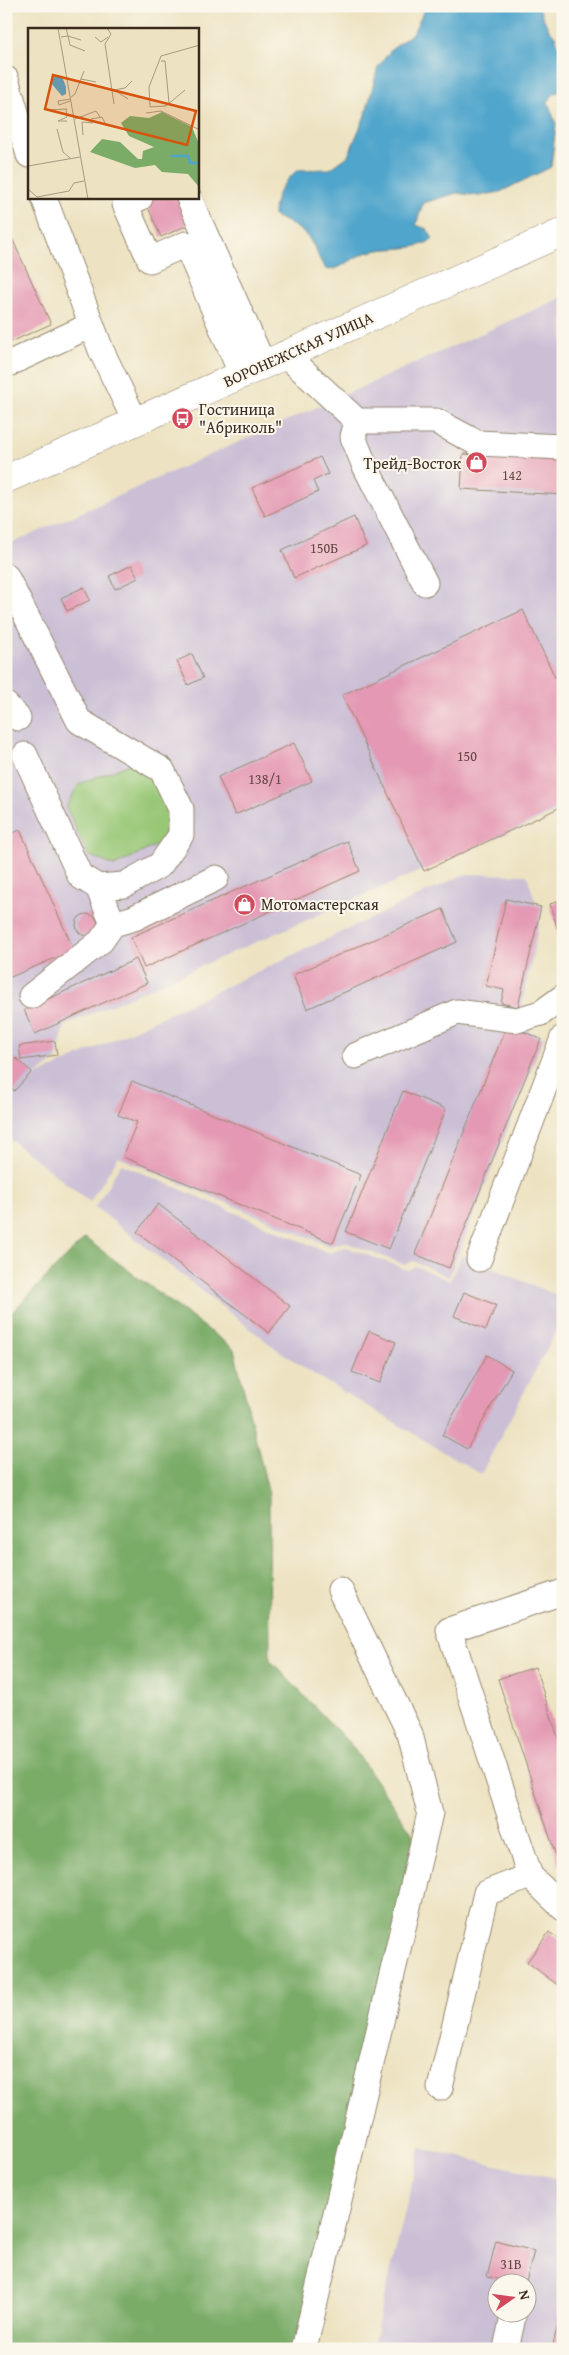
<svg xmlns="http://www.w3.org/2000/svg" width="569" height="2355" font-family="'Gentium Book Plus',serif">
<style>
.industrial{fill:#cbbfd5;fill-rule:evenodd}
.green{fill:#98c776;stroke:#6a784a}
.forest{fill:#7aac67;stroke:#5a6b42}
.water{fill:#50a5cc;stroke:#466875}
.building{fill:#e498b3}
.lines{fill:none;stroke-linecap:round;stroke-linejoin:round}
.minor-casing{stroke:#948670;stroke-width:27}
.highway-casing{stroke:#948670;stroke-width:29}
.minor{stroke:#fff;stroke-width:25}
.highway{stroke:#fff;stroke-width:28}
.labels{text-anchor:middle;stroke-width:4;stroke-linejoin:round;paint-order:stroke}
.number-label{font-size:14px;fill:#654643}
.street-label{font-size:16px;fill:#3b2a1e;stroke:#fbf7ec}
.poi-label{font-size:16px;fill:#3b2a1e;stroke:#fbf7ec;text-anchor:start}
.inset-river{fill:none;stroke:#50a5cc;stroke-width:2.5}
.inset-road{fill:none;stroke:#a69980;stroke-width:1}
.view{fill:#d7540e;fill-opacity:0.15;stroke:#d7540e;stroke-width:2.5}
.inset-edge{fill:none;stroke:#3b2a1e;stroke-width:2.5}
</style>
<rect width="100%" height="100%" fill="#fbf7ec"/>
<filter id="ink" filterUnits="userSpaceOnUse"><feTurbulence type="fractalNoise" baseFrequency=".02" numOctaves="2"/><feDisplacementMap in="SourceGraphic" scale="10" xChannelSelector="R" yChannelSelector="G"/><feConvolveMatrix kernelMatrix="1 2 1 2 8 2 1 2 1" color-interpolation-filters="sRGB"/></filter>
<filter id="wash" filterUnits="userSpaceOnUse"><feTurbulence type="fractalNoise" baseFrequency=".0096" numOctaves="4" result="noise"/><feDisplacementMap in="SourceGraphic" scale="20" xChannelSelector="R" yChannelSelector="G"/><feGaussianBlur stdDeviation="1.12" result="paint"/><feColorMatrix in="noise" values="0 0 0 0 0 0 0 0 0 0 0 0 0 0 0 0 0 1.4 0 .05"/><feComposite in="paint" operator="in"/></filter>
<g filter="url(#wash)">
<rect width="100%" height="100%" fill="#ede3c2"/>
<path class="industrial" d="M563 297V809L65 1025 56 1060 32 1078 465 874 527 875 536 904 543 905 522 1005 528 1031 544 1037 449 1277 413 1261 405 1265 345 1242 329 1246 118 1157 90 1202 6 1136V546Z
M121 1164 329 1253 346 1247 408 1270 415 1266 450 1281 461 1255 563 1298V1318L481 1474 315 1375 271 1345 95 1207Z
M420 2148 563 2180V2349H372ZM496 2282H526V2312H496Z"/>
<path class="green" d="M130 764 151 773 172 821 161 843 114 866 88 855 66 807 79 784Z"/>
<path class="forest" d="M85 1238 234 1349 269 1495 270 1660 352 1746 414 1836 297 2349H6V1318Z"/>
<path class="water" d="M426 6H538L548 28 555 36 563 60V91L554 93 548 102 556 124 551 167 500 192 479 196 457 193 423 203 416 225 427 229 433 239C414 252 391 246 369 252 353 256 345 268 327 270 319 262 318 252 312 243 304 229 287 222 274 216 274 194 282 185 297 170L330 169 348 156 366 113 378 67 391 50 413 33Z"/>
<g id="blocks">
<path class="building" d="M144 198H182L193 223 161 237Z
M6 225 51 324 6 344Z
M463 454 563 460V495L461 489Z
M320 457 328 474 313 481 318 492 265 516 252 488Z
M354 517 366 546 294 578 282 550Z
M132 565 138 578 115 589 109 576Z
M84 587 90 600 67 611 61 598Z
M523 610 563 694V806L424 871 342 695Z
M192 654 203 678 188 685 177 661Z
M294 743 312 781 235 815 218 777Z
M20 830 74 950 6 979V836Z
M347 841 360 871 144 968 131 937Z
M506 899 541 907 518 1007 501 1003 504 990 486 986Z
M563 900V944H562L550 904Z
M443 909 457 942 307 1009 293 975Z
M76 925a11 11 0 1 1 22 0a11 11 0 1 1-22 0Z
M136 959 147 983 35 1034 24 1010Z
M507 1025 541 1039 449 1268 415 1254Z
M55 1041 57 1055 21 1060 19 1046Z
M16 1058 32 1072 14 1091 6 1084V1069Z
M132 1081 361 1175 333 1243 123 1157 137 1122 118 1115Z
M403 1091 446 1109 389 1249 346 1232Z
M158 1204 290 1306 269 1333 137 1232Z
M464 1292 496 1305 486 1330 454 1316Z
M369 1331 396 1342 380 1383 352 1372Z
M487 1355 512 1370 467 1449 442 1435Z
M535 1667 563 1753V1864L559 1865 498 1679Z
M549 1932 563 1942V1989L527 1962Z
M496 2241 534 2251 526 2282H512L487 2277Z
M562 2307 563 2349H552Z"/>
</g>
</g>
<g filter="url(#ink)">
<use href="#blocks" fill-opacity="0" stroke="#948670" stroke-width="1"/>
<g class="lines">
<defs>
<path id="minor" d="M6 79 29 155
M44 198 101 350 135 421
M140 198 125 204 150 260 186 244 241 373
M189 198 263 364
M285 354 357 421H436L477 443 563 447
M6 365 91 325
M357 421 353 437 364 464 425 583
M6 576 79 721 162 770 181 809V835L160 865 124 885 98 887
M6 705 18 718
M25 755 80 876 98 887 113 924 101 941 31 996
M113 924 134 918 216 878
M355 1056 457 1012 517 1020 541 1013 563 997
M479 1259 563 1038
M563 1592 449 1630 530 1876 563 1908
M440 2088 486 1893 530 1876
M304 2349 430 1813 410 1734 340 1590
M506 2349 514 2312"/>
<path id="highway" d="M6 479 563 232"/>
</defs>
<use href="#minor" class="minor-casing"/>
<use href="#highway" class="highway-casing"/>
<use href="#minor" class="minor"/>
<use href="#highway" class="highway"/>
</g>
</g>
<defs>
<symbol id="bus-disc" viewBox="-11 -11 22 22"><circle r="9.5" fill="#d1495b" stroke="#fbf7ec"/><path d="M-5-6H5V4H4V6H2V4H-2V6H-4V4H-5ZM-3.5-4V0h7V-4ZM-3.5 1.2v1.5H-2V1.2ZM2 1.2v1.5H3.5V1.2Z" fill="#fff"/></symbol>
<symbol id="shop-disc" viewBox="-11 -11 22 22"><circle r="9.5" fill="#d1495b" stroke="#fbf7ec"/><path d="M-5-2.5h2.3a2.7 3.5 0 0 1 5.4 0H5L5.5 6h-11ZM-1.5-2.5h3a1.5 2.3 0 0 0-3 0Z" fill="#fff"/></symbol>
</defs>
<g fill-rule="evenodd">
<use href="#bus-disc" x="170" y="406" width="25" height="25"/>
<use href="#shop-disc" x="464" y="450" width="25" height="25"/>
<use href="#shop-disc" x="232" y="892" width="25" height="25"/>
</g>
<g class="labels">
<g class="number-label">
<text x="512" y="480">142</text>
<text x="324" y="553">150Б</text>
<text x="467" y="761">150</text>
<text x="265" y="784">138/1</text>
<text x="511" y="2269">31В</text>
</g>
<g class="street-label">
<text transform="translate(298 349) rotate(-24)" y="6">ВОРОНЕЖСКАЯ УЛИЦА</text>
</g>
<g class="poi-label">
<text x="199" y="415">Гостиница<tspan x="199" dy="18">"Абриколь"</tspan></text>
<text x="461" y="469" text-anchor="end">Трейд-Восток</text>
<text x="261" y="910">Мотомастерская</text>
</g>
</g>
<g transform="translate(28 28)">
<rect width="171" height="171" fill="#ede3c2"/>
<path d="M134 84 164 99 171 116V159L160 146 134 144 127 137 107 140 62 124 74 111 92 114 110 131H114L115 123 126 119 101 108 93 95 102 88 121 90Z" fill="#7aac67"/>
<path d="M30 48 35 51 38 59V66L34 68 23 55V50Z" fill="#50a5cc"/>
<path class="inset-river" d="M143 128H160L162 135H172"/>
<path class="inset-road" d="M30 0 60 171M79 0 83 6 77 16 86 76M33 9 40 8 38 0M67 9 73 14 80 9M53 12 40 8 42 17 57 23M133 33H137L141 75M53 51 68 54M85 61 100 71M86 62 97 60 104 53M157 62 138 78 122 79 121 59 133 28 172 17M43 69 47 66 56 43M42 73 31 77 30 73 43 71M38 81 39 89 30 93H39M19 82 39 81M118 85 133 83 172 102M47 91 68 83 72 89M63 91 74 89 77 95M29 101 35 124 42 130M55 107 54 94 65 95M0 138 52 129M0 161 9 169 41 163 46 155 56 153"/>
<path class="view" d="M25 47 168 83 159 117 17 81Z"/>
<rect width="171" height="171" class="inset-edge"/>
</g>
<rect width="569" height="2355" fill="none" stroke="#fbf7ec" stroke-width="25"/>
<g transform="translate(512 2298) rotate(76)"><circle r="24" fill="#fbf7ec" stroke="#aea59a"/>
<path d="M0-4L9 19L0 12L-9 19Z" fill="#d1495b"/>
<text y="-8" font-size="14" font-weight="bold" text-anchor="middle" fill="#3b2a1e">N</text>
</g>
</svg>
